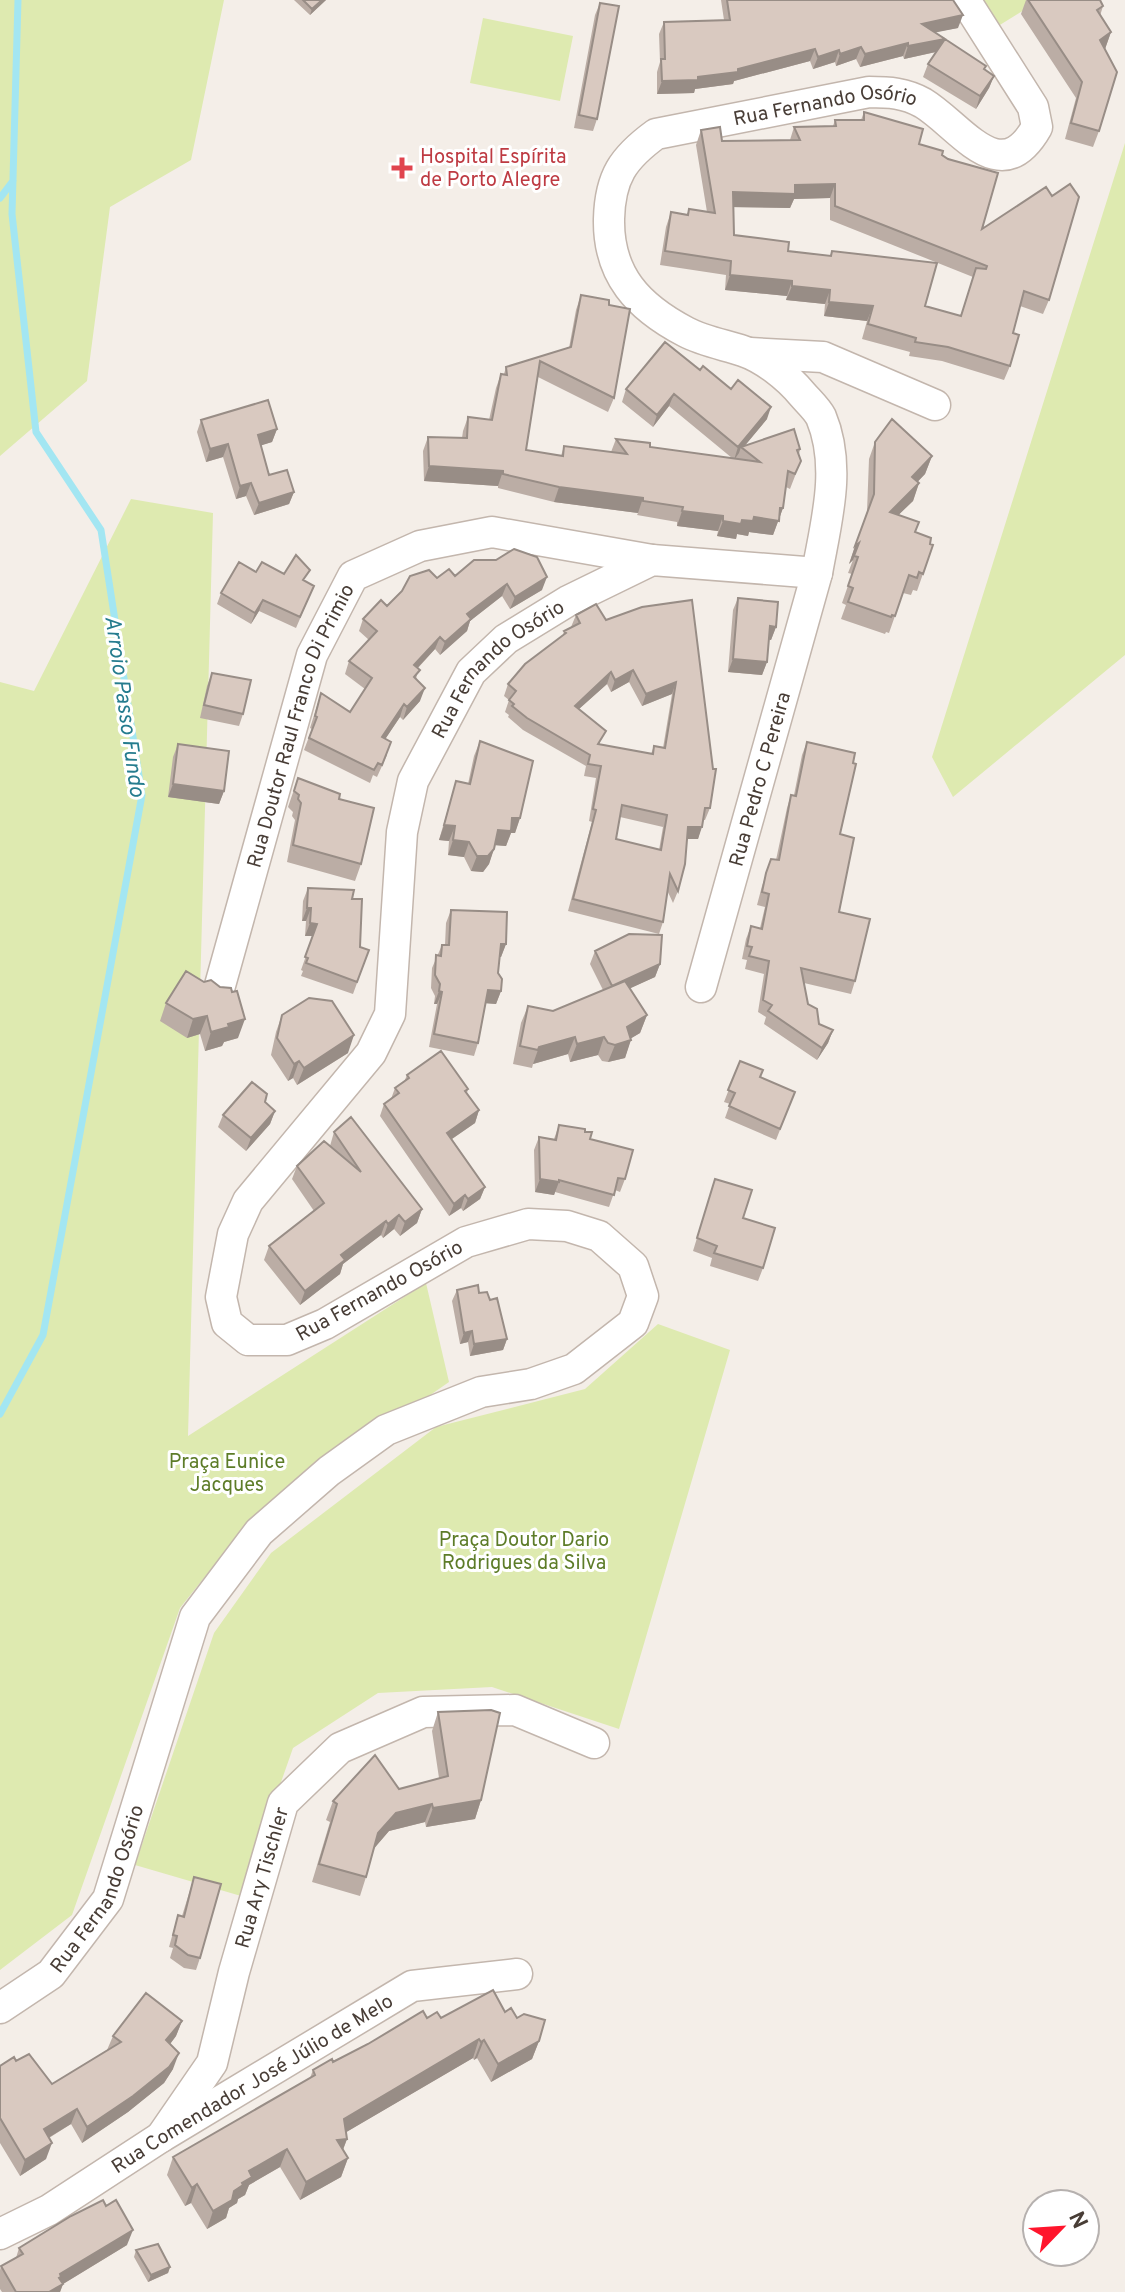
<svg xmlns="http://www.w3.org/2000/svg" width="1125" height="2292" font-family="Overpass,sans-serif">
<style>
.green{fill:#deeab0}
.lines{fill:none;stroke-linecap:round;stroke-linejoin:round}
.stream{stroke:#a3e6f2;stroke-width:7}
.minor-casing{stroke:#c3b6ad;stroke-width:33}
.minor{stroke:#fff;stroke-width:30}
.wall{fill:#bbada5;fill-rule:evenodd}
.shaded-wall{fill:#988d86}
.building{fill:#d9c9c0;stroke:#988d86;stroke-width:2;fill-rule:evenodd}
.health-dot{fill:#e0444e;stroke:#fff;stroke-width:3}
.labels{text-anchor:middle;stroke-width:6;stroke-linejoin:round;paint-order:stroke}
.street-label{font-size:20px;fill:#483d36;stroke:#fff}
.health-label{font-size:20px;fill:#be3a42;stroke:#fff;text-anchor:start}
.park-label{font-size:20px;fill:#5d7c28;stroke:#fff}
.water-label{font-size:22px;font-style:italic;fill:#257c8e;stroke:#fff}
</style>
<rect width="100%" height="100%" fill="#f4eee8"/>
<path class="green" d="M0 0H224L191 160 110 207 87 381 0 456Z
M982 0H1040L995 28Z
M483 18 573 36 560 101 470 83Z
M1125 143V655L953 797 932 757Z
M131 499 213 513 188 1436 426 1283 449 1382 250 1520 180 1608 72 1915 0 1970V682L34 691Z
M658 1324 730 1350 619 1729 492 1687 378 1693 293 1748 241 1896 135 1865 214 1633 271 1553 436 1427 585 1389Z"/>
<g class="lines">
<path class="stream" d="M0 198 13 181
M0 1414 43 1335 142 795 101 530 36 432 12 214 18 0"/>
<defs>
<g id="minor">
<path d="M750 353 823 357 935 405"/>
<path id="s1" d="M701 987 817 573C826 522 842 467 821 417 817 409 808 401 802 394 788 377 764 358 743 351 725 345 703 341 686 332 638 307 608 275 609 219 610 177 623 158 656 134L869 92C889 92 905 93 923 103 961 126 1000 192 1037 127L1033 107 965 0"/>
<path id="s2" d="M219 989 312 655 353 576 420 546 492 532 652 560"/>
<path id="s3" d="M0 2008 51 1974 108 1899 195 1617 259 1532 329 1471 386 1430 481 1392 531 1384 574 1369 633 1323 643 1296 633 1266 599 1236 567 1226 528 1224 466 1242 325 1324 287 1340H248L227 1323 221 1297 233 1234 248 1201 371 1053 390 1014 402 832 413 781 471 672 506 639 568 601 652 560 817 573"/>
<path id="s4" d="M161 2137 212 2063 234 1972 283 1803 340 1748 423 1712 515 1710 594 1743"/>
<path id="s5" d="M0 2234 49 2210 161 2137 412 1986 517 1974"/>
</g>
</defs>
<use href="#minor" class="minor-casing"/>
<use href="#minor" class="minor"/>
</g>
<path class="wall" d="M294 0H326L310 15Z
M721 0H953L958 28 935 32 994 76 989 88 976 109 923 77 928 64 936 52 904 59 903 56 860 67 856 59 836 66 835 62 813 69 810 61 734 81 733 84 695 89 694 93 657 94V72L660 62 659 34 664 22 724 20Z
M1026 0H1100L1103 6 1100 16 1111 32 1105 49 1099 131 1093 147 1065 139 1076 98 1021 14Z
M600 3 597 119 593 131 574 128 595 15Z
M864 112 919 144 942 155 982 229 1049 300 1043 314 1020 306 1013 333 1010 366 1004 380 942 361 909 356 910 352 862 339 867 321 824 316 825 304 786 300 787 296 725 290 726 275 660 265 666 227 671 212 687 215 689 209 707 212 696 145 701 130 722 141 790 140 794 127 833 126 835 120H861ZM830 198V220L973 277 961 316 925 306 832 251 830 256 788 251 734 235 733 207 790 208 794 199Z
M581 295 609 305 614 398 608 412 538 377 526 450 561 456 564 446 611 452 616 439 650 447 732 458 669 406 653 427 622 402 626 389 700 370 767 419 745 445 800 449 795 476 790 489 786 487 783 508 773 535 749 532 748 536 737 534 736 539 717 536 718 531 677 526V522L637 515 638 513 554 502 498 488V486L424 481 423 451 428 437 462 438 463 431 468 417 489 420 496 388 501 374H504L506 367 569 348 576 310Z
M201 420 277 429 272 442 261 445 269 475 294 492 289 504 254 515 246 496 236 499 223 457 206 462 197 432Z
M875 442 932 456 925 474 917 482 919 483 913 501 898 515 915 532 930 544 933 545 917 591 913 590 911 595 903 593 889 633 886 632 885 634 841 619 846 605 842 603 852 574 848 573 853 560 849 564 867 512 869 459Z
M256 572 284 574 314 586 296 628 259 611 251 624 217 604 221 593Z
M455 576 542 590 510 609 502 596 470 621 467 631 440 655 435 649 418 668 416 680 420 701 403 720 400 717 385 739 387 755 377 777 373 775 370 783 304 750 312 729 310 728 321 693 350 712 365 689 345 674 349 661 369 640 359 631 363 619 437 578Z
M738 598 776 627 771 640 769 639 767 662 762 675 728 672 733 610Z
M692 600 710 808 705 820H703L698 839H687L678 891 673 903 667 890 663 922 659 934 568 911 592 822 589 821 596 778 584 776 586 766 523 730 508 717 509 715 505 712 509 700 504 696 508 684 563 635 564 631 571 627 576 615 606 620ZM629 682 642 706 672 694 663 748 654 746 651 754 601 745 579 709 607 684 611 692ZM620 817 663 827 659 850 616 839Z
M212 673 243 714 239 726 200 718 207 686Z
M480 741 520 818 515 833H511L506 846 495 845 489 864 483 872 471 871 464 857 448 855 449 841 439 840 456 781 468 784 474 756Z
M807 742 840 834 839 912 855 981 851 994 804 983 808 1004 819 1024 833 1030 828 1043 817 1060 764 1024 766 1017 758 1012 764 974 745 969 747 960 742 959 746 939 751 926 760 928 765 907 757 905 762 886 771 859 776 860 787 808 791 795H794L802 755Z
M178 744 224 791 219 804 168 797 173 757Z
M298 778 339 799 361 864 355 881 287 862 295 820 292 816 293 812 288 807Z
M308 888 352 899 360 947 369 950 353 994 301 976 303 971 301 970 313 936H305L306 921H302L303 901Z
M451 910 506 944 501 957H499L498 973 501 991 496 1004 485 1003 478 1043 474 1056 429 1047 437 1004H434L435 996 431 988 432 968 442 945H445L446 923Z
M595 951 660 964 655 977 630 988 647 1015 640 1033 631 1038 625 1058 608 1062 602 1061 598 1055 570 1062 568 1054 533 1064 532 1068 513 1064 521 1023 528 1006 553 1011 603 990 590 964Z
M186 971 238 1038 224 1042 222 1046 205 1051 200 1034 187 1038 160 1021 166 1003Z
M282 1015 348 1053 297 1085 293 1078 288 1081 271 1055 276 1032Z
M740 1061 761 1078 795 1092 776 1140 725 1118 730 1104 724 1102Z
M407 1075 468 1089 467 1093 479 1110 475 1123 452 1139 485 1187 480 1199 463 1211 461 1208 449 1216 380 1116 384 1104 391 1099 395 1088 404 1082Z
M265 1102 275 1111 270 1124 246 1151 218 1127 223 1115Z
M559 1125 585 1132 625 1179 620 1192 615 1190 609 1207 555 1192 554 1195 535 1192 534 1150 539 1137 554 1139Z
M334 1132 422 1209 417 1223 400 1236 394 1229 383 1238 381 1235 343 1264 340 1274 300 1305 264 1260 269 1246 314 1211 292 1179 297 1166 330 1146Z
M715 1179 743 1218 763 1268 758 1281 710 1266 712 1258 693 1251Z
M457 1290 479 1293 507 1339 503 1350 470 1356 468 1342 460 1344 452 1301Z
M438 1712 481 1800 475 1819 426 1827 425 1822 389 1831 374 1848 366 1877 360 1896 312 1882 330 1822 326 1820 333 1801 399 1789 439 1778 432 1731Z
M194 1877 200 1958 196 1970 184 1968 170 1958 173 1948 169 1947 178 1915 182 1916Z
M505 2012 517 2018 539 2041 532 2059 491 2082 477 2058 474 2060 473 2058 346 2132 347 2139 343 2150 348 2158 341 2177 300 2200 280 2167 249 2185 245 2195 238 2199 237 2203 229 2208 226 2218 207 2229 191 2203 185 2206 167 2175 173 2157 310 2078 313 2070 427 2018H441Z
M182 2021 176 2036 170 2044 173 2069 164 2083 128 2112 82 2143 71 2124 49 2138 46 2159 20 2176 0 2143V2066L16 2061 52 2084 107 2050 113 2036Z
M127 2245 63 2284 60 2292H2L0 2289V2270L1 2266 16 2258 19 2248Z
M136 2250 170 2267 168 2273 148 2282 134 2257Z"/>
<path class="shaded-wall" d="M322 0H326L310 15 312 9Z
M963 15 958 28 918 36 922 24Z
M1111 32 1105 49 1100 40Z
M945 39 940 51 904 59 908 46Z
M908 43 903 56 860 67 865 54Z
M861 47 856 59 836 66 840 54Z
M815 49 810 61 734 81 733 84 695 89 694 93 657 94 662 81 698 77 738 69Z
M839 50 835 62 813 69 818 57Z
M994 76 989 88 976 109 980 96Z
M835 184 830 198 794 199 790 208 727 207 733 192 795 185Z
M730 275 792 281 787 296 725 290Z
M792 286 830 290 825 304 786 300Z
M829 302 873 306 867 321 824 316Z
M674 394 669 406 653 427 657 415Z
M771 407 767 419 743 448 741 447 739 453 734 460 738 447Z
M277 429 272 442 253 448 258 435Z
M228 444 223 457 206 462 210 449Z
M932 456 925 474 906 494 912 477Z
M429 466 503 471 498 486 424 481Z
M251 483 246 496 236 499 240 486Z
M919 483 913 501 884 529 890 512Z
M559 487 643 498 638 513 554 502Z
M294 492 289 504 254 515 259 503Z
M780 508H783L773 535 749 532 748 536 737 534 736 539 717 536 723 521 754 517Z
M682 511 723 516 718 531 677 526Z
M859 543 853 560 849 564 855 546Z
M547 577 542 590 510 609 515 597Z
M507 584 502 596 470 621 467 631 440 655 445 642 467 614Z
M263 600 259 611 251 624 255 613Z
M770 626 776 627 771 640 765 639Z
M440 637 435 649 409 677 414 665Z
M733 659 767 662 762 675 728 672Z
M633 670 629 682 611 692 615 680Z
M611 672 607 684 570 717 575 706Z
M676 682 672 694 642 706 646 694Z
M425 688 420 701 403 720 407 707Z
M404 704 400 717 378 750 382 737Z
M173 784 224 791 219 804 168 797Z
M512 818H520L515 833H511L506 846 493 845 498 830Z
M444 825 455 826 449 841 439 840Z
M688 827H702L698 839H684Z
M453 840 469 842 464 857 448 855Z
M494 849 489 864 483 872 471 871 477 856Z
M307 908H311L306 921H302Z
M310 923 317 924 313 936H305Z
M501 944H506L501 957H496Z
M660 964 655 977 607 999 612 986Z
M488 990 501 991 496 1004 483 1003Z
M439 991 442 992 437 1004H434Z
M647 1015 640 1033 625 1042 631 1040 625 1058 608 1062 615 1045 627 1027Z
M207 1016 200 1034 187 1038 193 1019Z
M245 1019 238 1038 224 1042 222 1046 205 1051 211 1032 228 1024Z
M833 1030 828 1043 817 1060 822 1048Z
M354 1035 348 1053 297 1085 304 1068Z
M575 1037 568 1054 533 1064 539 1047Z
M604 1037 598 1055 570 1062 577 1044Z
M299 1061 293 1078 288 1081 294 1064Z
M479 1110 475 1123 443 1145 447 1133Z
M275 1111 270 1124 246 1151 251 1138Z
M540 1179 559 1182 554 1195 535 1192Z
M485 1187 480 1199 463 1211 468 1199Z
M465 1195 461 1208 449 1216 454 1204Z
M422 1209 417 1223 400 1236 405 1222Z
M399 1215 394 1229 383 1238 388 1224Z
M386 1221 381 1235 343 1264 340 1274 300 1305 305 1291 341 1255Z
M472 1331 468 1342 460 1344 464 1333Z
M507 1339 503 1350 470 1356 474 1344Z
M481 1800 475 1819 426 1827 433 1808Z
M432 1804 425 1822 389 1831 372 1851 378 1833 396 1813Z
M182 2021 176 2036 161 2056 166 2040Z
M479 2039 473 2058 338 2137 344 2119Z
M484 2040 477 2058 474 2060 481 2042Z
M539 2041 532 2059 491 2082 498 2064Z
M179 2053 173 2069 164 2083 128 2112 82 2143 87 2127Z
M77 2109 71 2124 38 2144 44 2129Z
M347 2139 340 2157 337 2140Z
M52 2143 46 2159 20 2176 25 2160Z
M287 2149 280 2167 249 2185 245 2195 238 2199 237 2203 229 2208 226 2218 207 2229 213 2211 234 2191 249 2171Z
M348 2158 341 2177 300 2200 306 2182Z
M197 2184 191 2203 185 2206 192 2188Z
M133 2230 127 2245 63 2284 60 2292H49L60 2274Z
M170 2267 168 2273 148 2282 151 2275Z"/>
<path class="building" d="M303 0H322L312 9Z
M727 0H953L963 15 922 24 945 39 908 46V43L865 54 861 47 840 54 839 50 818 57 815 49 738 69V72L698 77V80L662 81 661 59H665L664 22 730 20Z
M1028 0H1100L1103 6 1097 10 1111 32 1100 40 1117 72 1099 131 1071 123 1082 82Z
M600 3 619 6 597 119 579 115Z
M945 39 986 66 984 69 994 76 980 96 928 64Z
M864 112 923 129 919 144 943 151 942 155 948 159 998 173 982 229 1046 187 1052 196 1070 184 1079 197 1049 300 1024 291 1013 333 1019 335 1010 366 948 347 915 342 916 338 868 324 873 306 829 302 830 290 792 286V281L730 275 731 261 665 251 671 212 688 215 689 209 715 213 701 130 720 127 722 141 800 140 794 127 836 126 835 120H864ZM835 184V206L987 266 986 269 976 268 961 316 925 306 937 263 832 251 831 256 788 251 789 242 734 235 733 192 795 194V185Z
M581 295 609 300V305L630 309 614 398 540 361 526 450 563 456 564 446 627 454 616 439 650 443V447L760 462 741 447 794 429 800 449 797 450 801 461 795 474 788 471 783 508H780L779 521 754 517 753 521 742 520 741 524 723 521V516L682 511 683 507 643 501V498L559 487 503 474V471L429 466 428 437 467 438 468 417 492 420 501 374 507 375 506 367 571 347Z
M665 342 700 370 703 366 731 389 738 380 771 407 738 447 674 394 657 415 626 389Z
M268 400 277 429 258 435 269 475 287 470 294 492 259 503 251 483 240 486 228 444 210 449 201 420Z
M892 419 932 456 912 477 919 483 890 512 919 522 915 532 931 538 930 544 933 545 923 574 919 572 917 578 909 575 895 616 892 615 891 617 848 602 853 588 848 586 858 557 854 556 859 543 855 546 874 494 875 442Z
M514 549 537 557 547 577 515 597 507 584 467 614 471 619 445 642 440 637 414 665 420 670 414 677 425 688 407 707 404 704 382 737 391 742 382 765 378 763 374 770 309 738 317 717 315 716 321 693 350 712 372 678 349 661 377 631 363 619 381 600 387 606 402 591 410 576 429 570 437 578 449 569 455 576 474 560H496Z
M296 555 310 570 303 580 314 586 300 617 263 600 255 613 221 593 239 562 256 572 262 562 284 574Z
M738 598 778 602 776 627 770 626 767 662 733 659Z
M692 600 713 769H716L710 808H705L702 827H688L685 864 678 891 670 874 663 922 573 899 596 810 593 809 601 766 588 764 590 755 527 718 512 706 514 704 509 700 516 691 508 684 525 664 566 633 564 631 580 623 576 615 596 604 606 620 642 607ZM633 670 646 694 676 682 665 748 654 746 653 754 598 744 606 731 575 706 611 672 615 680ZM622 805 667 815 661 850 616 839Z
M212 673 251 680 243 714 204 705Z
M480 741 533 761 520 818H512L511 831 498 830 494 849 488 856H477L469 842 453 840 455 826 444 825 456 781 470 784Z
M807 742 855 753 853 763 856 764 840 834 854 838 839 912 870 919 855 981 801 968 808 1004 817 1009 819 1024 833 1030 822 1048 768 1011 772 1005 763 1000 769 961 749 956 752 947 747 946 751 926 762 929 769 894 762 892 766 873 771 859 779 860 791 795 796 796Z
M178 744 229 751 224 791 173 784Z
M298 778 340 794 339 799 374 808 361 864 293 845 301 803 298 799 299 795 294 791Z
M308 888 354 890 352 899H362L360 947 369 950 357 982 306 963 308 958 305 957 317 924 310 923 311 908H307Z
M451 910 507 912 506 944H501L498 973 502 979 501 991 488 990 478 1043 434 1034 442 992 439 991 440 984 435 975 436 955 441 956 442 945H449Z
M629 934 662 935 660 964 612 986 595 951Z
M186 971 204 982 211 980 220 987 231 988 232 992 237 991 245 1019 228 1024 229 1027 211 1032 207 1016 193 1019 166 1003Z
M625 981 647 1015 627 1027 631 1040 615 1045 608 1043 604 1037 577 1044 575 1037 539 1047 538 1050 520 1046 528 1006 553 1011Z
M309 998 332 1001 354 1035 304 1068 299 1061 294 1064 277 1038 282 1015Z
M441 1051 468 1089 465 1091 479 1110 447 1133 485 1187 468 1199 465 1195 454 1204 384 1104 399 1093 395 1088 409 1078 407 1075Z
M740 1061 763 1070 760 1077 795 1092 780 1129 729 1106 735 1093 728 1090Z
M252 1082 267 1094 265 1102 275 1111 251 1138 223 1115Z
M351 1117 422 1209 405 1222 399 1215 388 1224 386 1221 341 1255 345 1260 305 1291 269 1246 324 1203 297 1166 324 1141 361 1172 334 1132Z
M559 1125 585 1129V1132H592L590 1139 633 1150 625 1179 618 1178 614 1195 559 1180V1182L540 1179 539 1137 556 1140Z
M715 1179 752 1190 743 1218 775 1228 763 1268 714 1253 717 1246 697 1238Z
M478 1285 479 1293 487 1292 490 1300 497 1298 507 1339 474 1344 472 1331 464 1333 457 1290Z
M491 1710 500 1713 481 1800 433 1808 432 1804 396 1813 378 1833 366 1877 319 1864 337 1804 333 1801 375 1755 399 1789 448 1776 438 1712Z
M194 1877 221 1884 200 1958 188 1955 175 1945 177 1936 173 1935 178 1915 184 1917Z
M493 1990 505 2012 511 2008 517 2018 524 2014 545 2020 539 2041 498 2064 484 2040 481 2042 479 2039 344 2119 347 2139 337 2140 348 2158 306 2182 287 2149 249 2171 252 2177 242 2183 243 2185 234 2191 232 2200 213 2211 197 2184 192 2188 173 2157 315 2075 313 2070 332 2059 333 2062 368 2044 423 2011 427 2018 437 2012 441 2018Z
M146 1993 182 2021 166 2040 179 2053 169 2067 133 2096 87 2127 77 2109 44 2129 52 2143 25 2160 0 2118V2066L14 2057 16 2061 29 2054 52 2084 121 2042 113 2036Z
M103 2200 106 2206 116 2200 133 2230 60 2274 61 2277 59 2278 63 2284 49 2292H16L1 2266 23 2254 19 2248 71 2216Z
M158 2244 170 2267 151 2275 136 2250Z"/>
<path class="health-dot" d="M398 156h8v8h8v8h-8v8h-8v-8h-8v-8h8z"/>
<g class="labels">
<g class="street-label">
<text dy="7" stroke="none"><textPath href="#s1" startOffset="1172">Rua Fernando Osório</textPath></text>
<text dy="7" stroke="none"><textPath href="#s3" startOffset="2248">Rua Fernando Osório</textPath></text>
<text dy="7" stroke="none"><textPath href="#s2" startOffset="276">Rua Doutor Raul Franco Di Primio</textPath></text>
<text dy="7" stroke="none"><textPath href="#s1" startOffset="216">Rua Pedro C Pereira</textPath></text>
<text transform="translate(379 1290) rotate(-29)" y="7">Rua Fernando Osório</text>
<text dy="7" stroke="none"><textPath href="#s4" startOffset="282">Rua Ary Tischler</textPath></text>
<text dy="7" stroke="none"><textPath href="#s3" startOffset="160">Rua Fernando Osório</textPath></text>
<text dy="7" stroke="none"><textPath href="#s5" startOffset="294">Rua Comendador José Júlio de Melo</textPath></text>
</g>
<g class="health-label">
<text x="420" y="163">Hospital Espírita<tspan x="420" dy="23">de Porto Alegre</tspan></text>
</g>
<g class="park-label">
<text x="227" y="1468">Praça Eunice<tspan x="227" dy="23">Jacques</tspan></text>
<text x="524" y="1546">Praça Doutor Dario<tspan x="524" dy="23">Rodrigues da Silva</tspan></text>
</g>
<g class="water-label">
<text transform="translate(126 706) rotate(82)" y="8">Arroio Passo Fundo</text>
</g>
</g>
<g transform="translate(1061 2228) rotate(65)"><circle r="38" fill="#ffffff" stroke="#b6b1af" stroke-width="2"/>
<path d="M0-6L14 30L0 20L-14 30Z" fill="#ff152c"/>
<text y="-12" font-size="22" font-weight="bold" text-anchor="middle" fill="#483d36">N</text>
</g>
</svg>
